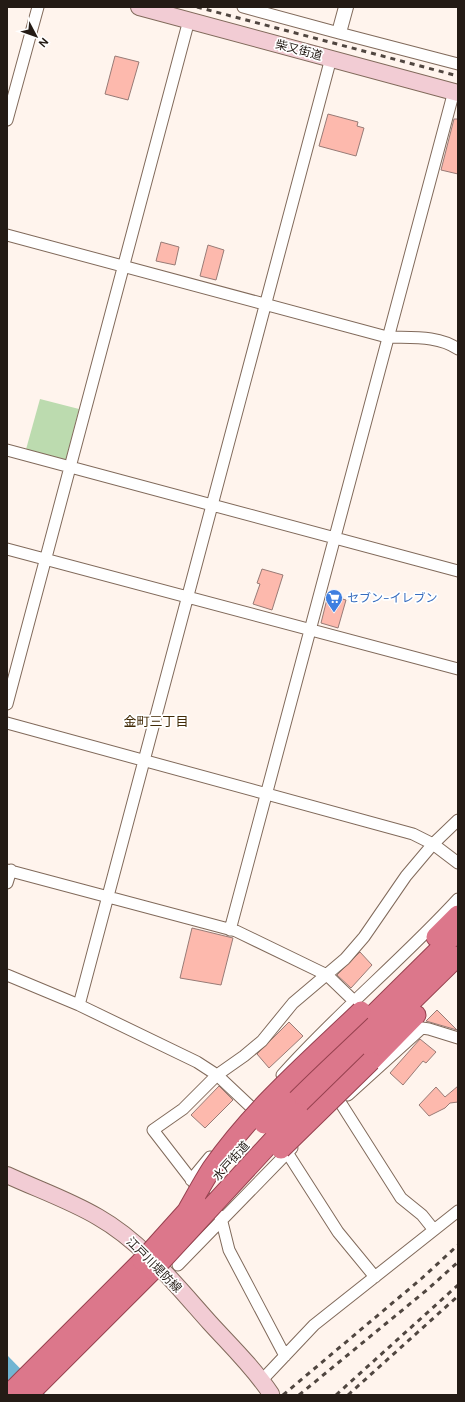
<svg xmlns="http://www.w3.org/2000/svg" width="465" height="1402" font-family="'DM Sans','Noto Sans JP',sans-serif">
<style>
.green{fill:#bcdbaf}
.water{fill:#71b5d2}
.building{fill:#fdb9ad;stroke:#987b76}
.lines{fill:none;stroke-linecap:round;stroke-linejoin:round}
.minor-casing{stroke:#816a5b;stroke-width:13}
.tertiary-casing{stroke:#816a5b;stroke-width:16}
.secondary-casing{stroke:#816a5b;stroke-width:18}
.trunk-casing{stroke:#96414f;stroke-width:21}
.minor{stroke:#fff;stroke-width:11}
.tertiary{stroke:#fff;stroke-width:14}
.secondary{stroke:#f2ccd4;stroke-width:16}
.trunk{stroke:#dc778b;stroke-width:19}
.rail{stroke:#504640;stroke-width:3;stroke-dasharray:5 5;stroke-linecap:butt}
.trunk-bridge-casing{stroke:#96414f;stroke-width:21;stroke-linecap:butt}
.trunk-bridge{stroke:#dc778b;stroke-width:19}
.labels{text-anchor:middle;stroke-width:3.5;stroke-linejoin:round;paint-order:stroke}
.street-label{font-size:12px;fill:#241b15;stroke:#fff}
.shop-label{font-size:12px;fill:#366cbe;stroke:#fff;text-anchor:start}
.neighbourhood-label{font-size:13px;fill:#422a06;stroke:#fff}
</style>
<rect width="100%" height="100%" fill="#fff4ed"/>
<path class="green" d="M40 399 79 409 65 463 25 453Z"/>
<path class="water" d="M7 1355 46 1395H7Z"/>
<path class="building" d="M115 56 139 62 128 100 105 94Z
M328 114 358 122 357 126 364 128 356 156 319 146Z
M454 119H458V174L441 170Z
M161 242 179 247 175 265 156 261Z
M208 245 224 250 216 280 200 276Z
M262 569 283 575 272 610 253 604 260 584 257 583Z
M328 595 346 600 338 628 321 623Z
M192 928 233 938 221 985 180 978Z
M360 952 372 965 351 988 337 975Z
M437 1010 457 1030 426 1021Z
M289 1022 303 1036 269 1068 257 1054Z
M420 1039 436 1052 426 1063 423 1061 403 1085 390 1073Z
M219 1086 233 1100 205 1128 191 1115Z
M458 1086V1102L450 1103 445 1108 429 1116 419 1105 436 1087 445 1097Z"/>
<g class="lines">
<defs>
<path id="minor" d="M243 7 339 33 340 29
M339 33 458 64
M7 120 38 7
M7 235 387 337C411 338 438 335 458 349
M7 450 458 571
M7 549 458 669
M7 704 189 20
M7 723 413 834 433 844 458 863
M7 870 236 931 327 975 354 1001
M7 883 11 870
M230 930 454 91
M7 975 79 1005 197 1062 217 1075 252 1108 260 1118
M79 1005 331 58
M282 1075C337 1013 402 960 458 899
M348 1095 422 1028 429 1029 458 1038
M340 1102 401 1198 422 1215 434 1230
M281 1143 338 1232 375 1277
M191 1180 210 1157
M178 1265 292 1148
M285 1356 229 1250 221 1218 153 1130 183 1109 217 1075 244 1056 262 1041 293 1003 345 959 364 937 406 876 433 844 458 820
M262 1380 314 1325 458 1211"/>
<path id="tertiary" d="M340 29 346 7"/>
<path id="secondary" d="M139 7 458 93
M7 1175C37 1189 69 1200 98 1217 142 1242 176 1285 210 1323 231 1346 254 1368 271 1394"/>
<path id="trunk" d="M436 937 458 915
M371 1061 416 1015
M286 1101 458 931
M298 1113 458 956
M8 1395 142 1261
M28 1395 153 1270"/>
</defs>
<use href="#minor" class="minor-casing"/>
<use href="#tertiary" class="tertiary-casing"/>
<use href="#secondary" class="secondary-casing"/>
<use href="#trunk" class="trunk-casing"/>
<use href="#minor" class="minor"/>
<use href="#tertiary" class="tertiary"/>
<use href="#secondary" class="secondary"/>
<use href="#trunk" class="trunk"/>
<path class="rail" d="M197 7 458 76
M283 1395 421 1279 458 1245
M299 1395 428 1289 458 1262
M336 1395 458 1285
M348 1395 458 1296"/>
<defs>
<path id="trunk-bridge" d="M264 1124 286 1101
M281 1149 371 1061
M187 1211C195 1197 203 1182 212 1168 253 1109 309 1061 361 1011
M142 1261 196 1201
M153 1270 298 1113"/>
</defs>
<use href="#trunk-bridge" class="trunk-bridge-casing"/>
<use href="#trunk-bridge" class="trunk-bridge"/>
</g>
<defs>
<symbol id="supermarket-pin" viewBox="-11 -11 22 30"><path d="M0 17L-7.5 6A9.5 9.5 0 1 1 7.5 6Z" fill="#3f7fe0" stroke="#fff"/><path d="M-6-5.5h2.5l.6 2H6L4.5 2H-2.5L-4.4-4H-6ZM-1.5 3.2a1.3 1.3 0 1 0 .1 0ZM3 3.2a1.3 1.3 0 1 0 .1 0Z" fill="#fff"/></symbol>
</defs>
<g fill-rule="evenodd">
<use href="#supermarket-pin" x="324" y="588" width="20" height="27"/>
</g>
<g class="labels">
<g class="street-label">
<text transform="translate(299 50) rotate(15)" y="4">柴又街道</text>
<text transform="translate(231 1161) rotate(-48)" y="4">水戸街道</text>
<text transform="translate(154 1265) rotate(45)" y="4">江戸川堤防線</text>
</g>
<g class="shop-label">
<text x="347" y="602">セブン-イレブン</text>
</g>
<g class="neighbourhood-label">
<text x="156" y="726">金町三丁目</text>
</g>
</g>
<rect width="465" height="1402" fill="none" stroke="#241b15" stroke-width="16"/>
<g transform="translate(36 36) rotate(131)" stroke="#ffffff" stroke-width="3" paint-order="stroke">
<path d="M0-3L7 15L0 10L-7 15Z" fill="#241b15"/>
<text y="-6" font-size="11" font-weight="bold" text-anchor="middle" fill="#241b15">N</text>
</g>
</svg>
